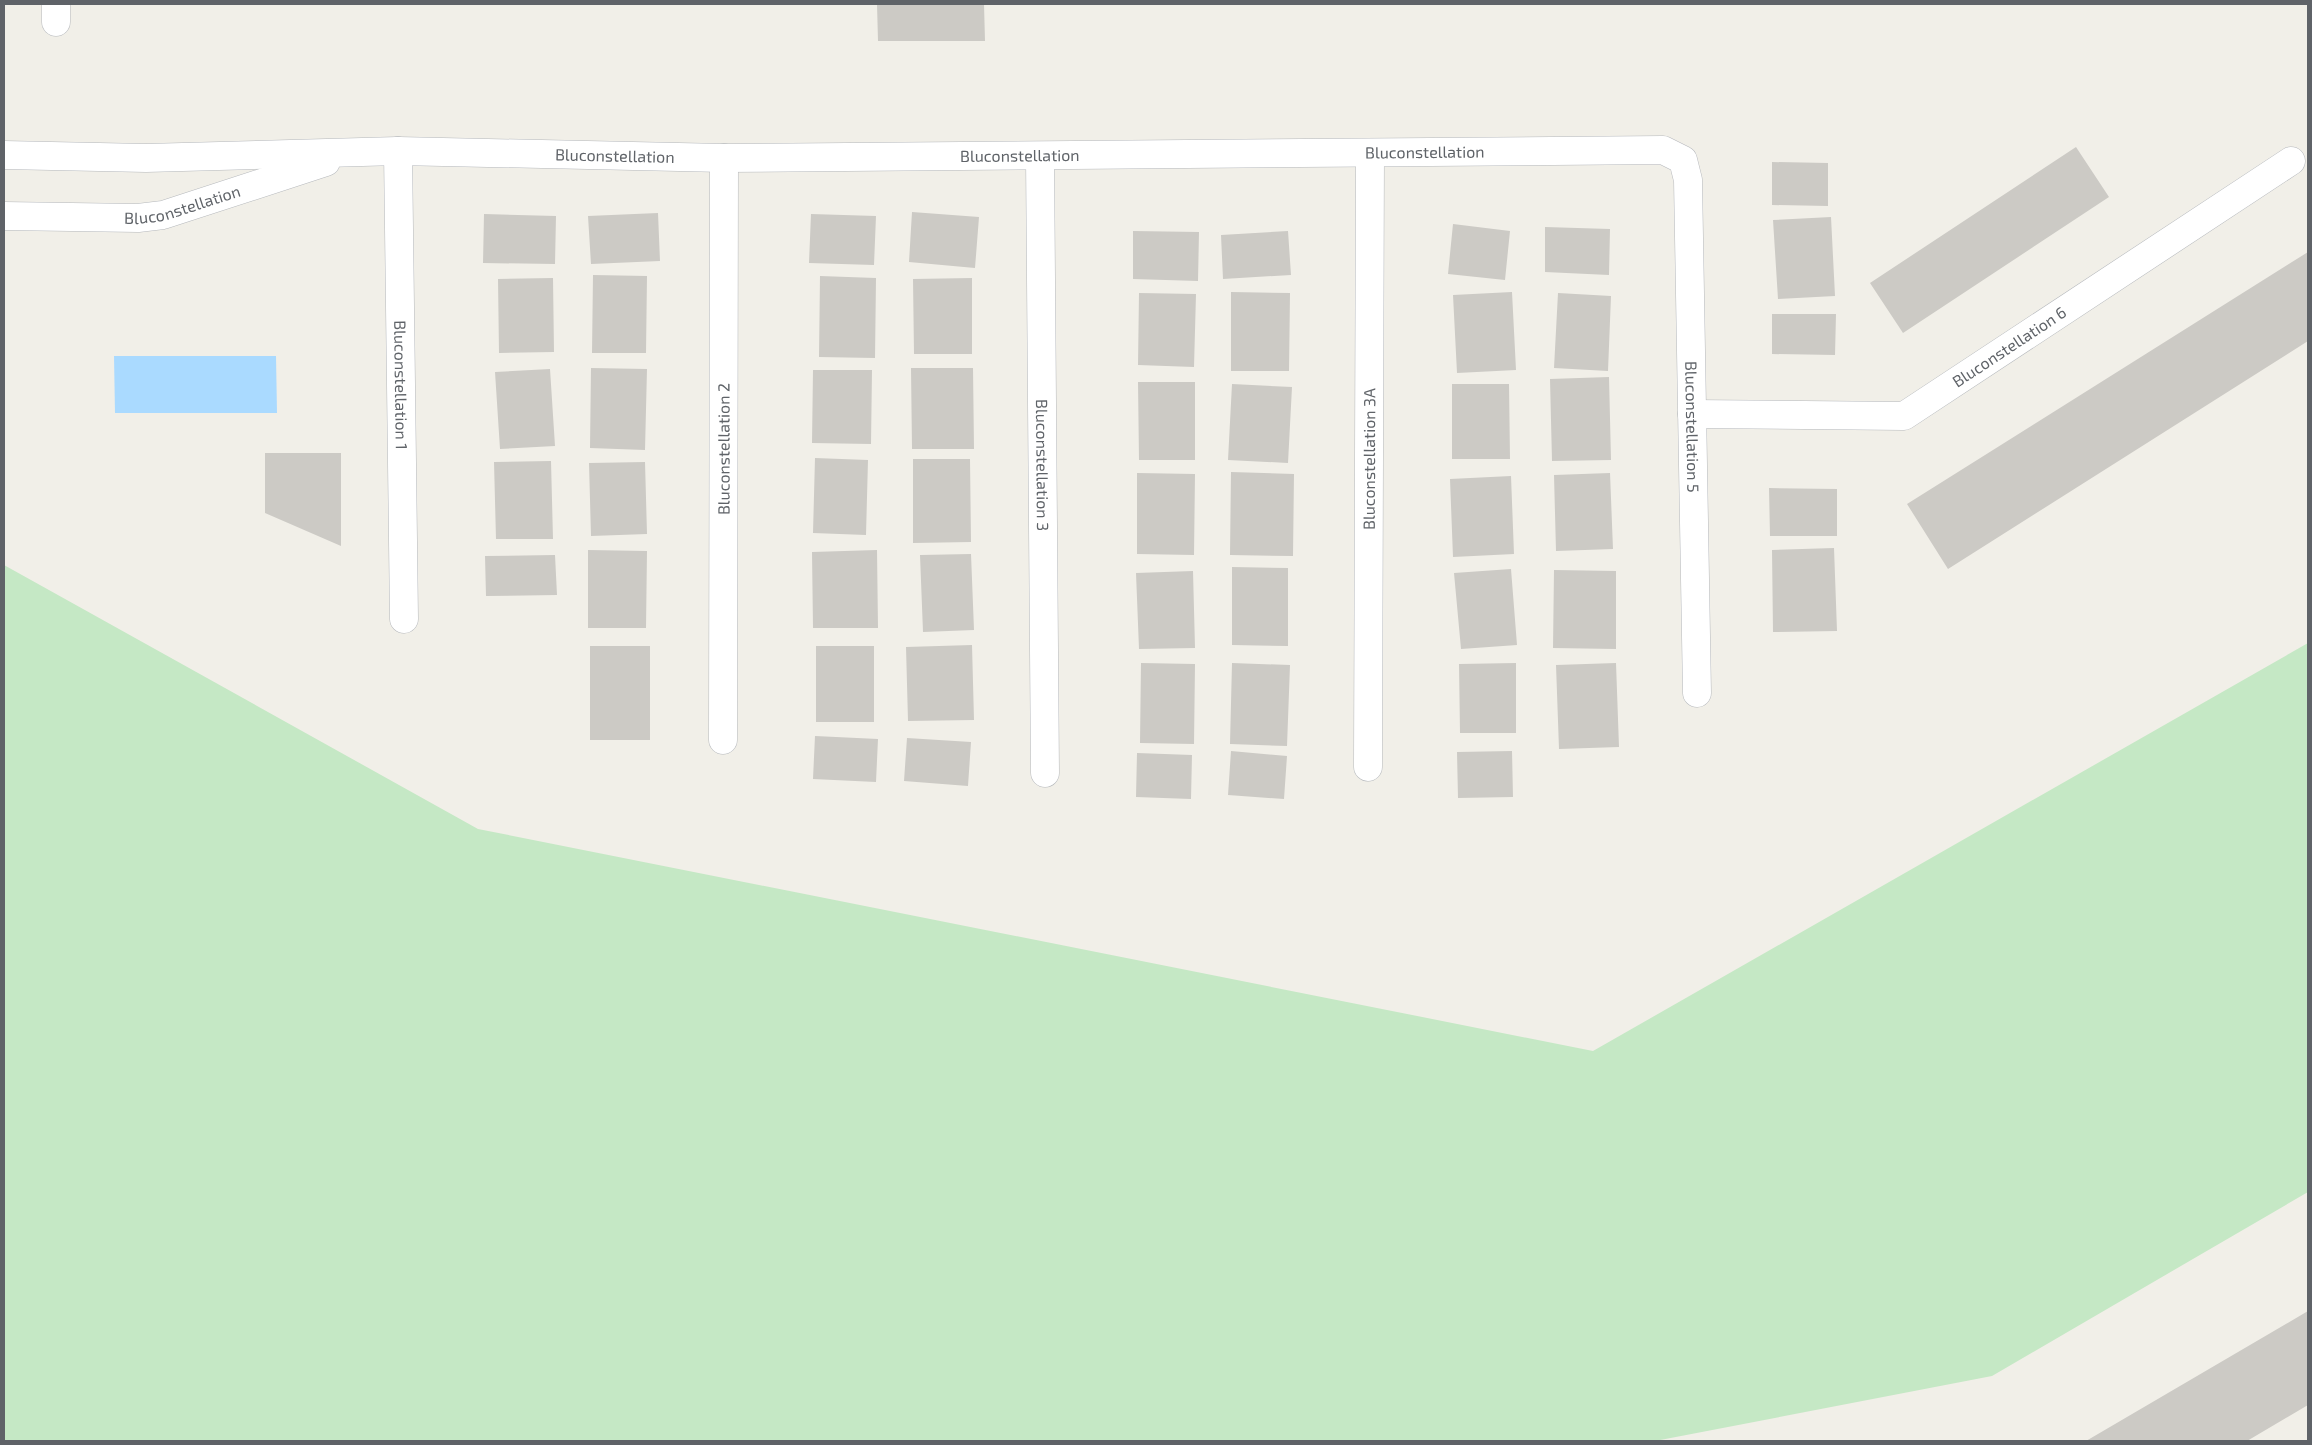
<svg xmlns="http://www.w3.org/2000/svg" width="2312" height="1445" font-family="'Exo 2',sans-serif">
<style>
.green{fill:#c5e8c5}
.water{fill:#aadaff}
.building{fill:#cccac5}
.lines{fill:none;stroke-linecap:round;stroke-linejoin:round}
.minor-casing{stroke:#b5b8bc;stroke-width:29}
.minor{stroke:#fff;stroke-width:28}
.labels{text-anchor:middle;stroke-width:4;stroke-linejoin:round;paint-order:stroke}
.street-label{font-size:16px;fill:#5f6368;stroke:#fff}
</style>
<rect width="100%" height="100%" fill="#f1efe8"/>
<path class="green" d="M4 565 478 829 1593 1051 2308 643V1192L1992 1376 1655 1441H4Z"/>
<path class="water" d="M114 356H276L277 413H115Z"/>
<path class="building" d="M877 4H984L985 41H878Z
M2076 147 2109 197 1903 333 1870 283Z
M1772 162 1828 163V206L1772 205Z
M912 212 979 217 975 268 909 262Z
M658 213 660 261 591 264 588 216Z
M484 214 556 216 555 264 483 263Z
M811 214 876 216 874 265 809 263Z
M1831 217 1835 296 1778 299 1773 220Z
M1453 224 1510 231 1505 280 1448 274Z
M1545 227 1610 229 1609 275 1545 272Z
M1133 231 1199 232 1198 281 1133 279Z
M1288 231 1291 275 1223 279 1221 235Z
M2308 252V341L1948 569 1907 504Z
M593 275 647 276 646 353H592Z
M820 276 876 278 875 358 819 357Z
M553 278 554 352 499 353 498 279Z
M972 278V354H914L913 279Z
M1231 292 1290 293 1289 371H1231Z
M1512 292 1516 370 1457 373 1453 295Z
M1139 293 1196 294 1194 367 1138 365Z
M1558 293 1611 296 1608 371 1554 368Z
M1772 314H1836L1835 355 1772 354Z
M591 368 647 369 645 450 590 448Z
M911 368H973L974 449H912Z
M550 369 555 446 500 449 495 372Z
M813 370H872L871 444 812 443Z
M1609 377 1611 460 1552 461 1550 379Z
M1138 382H1195V460H1139Z
M1232 384 1292 387 1288 463 1228 460Z
M1452 384H1509L1510 459H1452Z
M265 453H341V546L265 513Z
M815 458 868 460 866 535 813 533Z
M913 459H970L971 542 913 543Z
M551 461 553 539H496L494 462Z
M645 462 647 534 591 536 589 463Z
M1231 472 1294 474 1293 556 1230 555Z
M1137 473 1195 474 1194 555 1137 554Z
M1610 473 1613 549 1556 551 1554 475Z
M1511 476 1514 554 1453 557 1450 479Z
M1769 488 1837 489V536H1770Z
M1834 548 1837 631 1773 632 1772 550Z
M588 550 647 551 646 628H588Z
M877 550 878 628H813L812 552Z
M971 554 974 630 923 632 920 555Z
M555 555 557 595 486 596 485 556Z
M1232 567 1288 568V646L1232 645Z
M1511 569 1517 645 1461 649 1454 573Z
M1554 570 1616 571V649L1553 648Z
M1193 571 1195 648 1139 649 1136 573Z
M972 645 974 720 908 721 906 647Z
M590 646H650V740H590Z
M816 646H874V722H816Z
M1141 663 1195 664 1194 744 1140 743Z
M1232 663 1290 665 1287 746 1230 744Z
M1516 663V733H1460L1459 664Z
M1616 663 1619 747 1559 749 1556 665Z
M815 736 878 739 876 782 813 779Z
M907 738 971 742 968 786 904 781Z
M1231 751 1287 756 1284 799 1228 795Z
M1512 751 1513 797 1458 798 1457 752Z
M1137 753 1192 755 1191 799 1136 797Z
M2308 1311V1405L2247 1441H2086Z"/>
<g class="lines">
<defs>
<g id="minor">
<path d="M56 4V22"/>
<path id="s1" d="M398 151 404 619"/>
<path id="s2" d="M4 155 146 158 398 151 724 158 1663 150 1683 160 1688 180 1697 693"/>
<path id="s3" d="M1040 156 1045 773"/>
<path id="s4" d="M4 216 138 218 163 215 326 162"/>
<path id="s5" d="M1692 414 1904 416 2291 161"/>
<path id="s6" d="M723 740 724 158"/>
<path id="s7" d="M1368 767 1370 153"/>
</g>
</defs>
<use href="#minor" class="minor-casing"/>
<use href="#minor" class="minor"/>
</g>
<g class="labels">
<g class="street-label">
<text dy="6" stroke="none"><textPath href="#s2" startOffset="1421">Bluconstellation</textPath></text>
<text dy="6" stroke="none"><textPath href="#s2" startOffset="611">Bluconstellation</textPath></text>
<text dy="6" stroke="none"><textPath href="#s2" startOffset="1016">Bluconstellation</textPath></text>
<text dy="6" stroke="none"><textPath href="#s4" startOffset="180">Bluconstellation</textPath></text>
<text dy="6" stroke="none"><textPath href="#s5" startOffset="338">Bluconstellation 6</textPath></text>
<text dy="6" stroke="none"><textPath href="#s1" startOffset="234">Bluconstellation 1</textPath></text>
<text dy="6" stroke="none"><textPath href="#s2" startOffset="1949">Bluconstellation 5</textPath></text>
<text dy="6" stroke="none"><textPath href="#s6" startOffset="291">Bluconstellation 2</textPath></text>
<text dy="6" stroke="none"><textPath href="#s7" startOffset="308">Bluconstellation 3A</textPath></text>
<text dy="6" stroke="none"><textPath href="#s3" startOffset="309">Bluconstellation 3</textPath></text>
</g>
</g>
<rect width="2312" height="1445" fill="none" stroke="#5f6368" stroke-width="10"/>
</svg>
